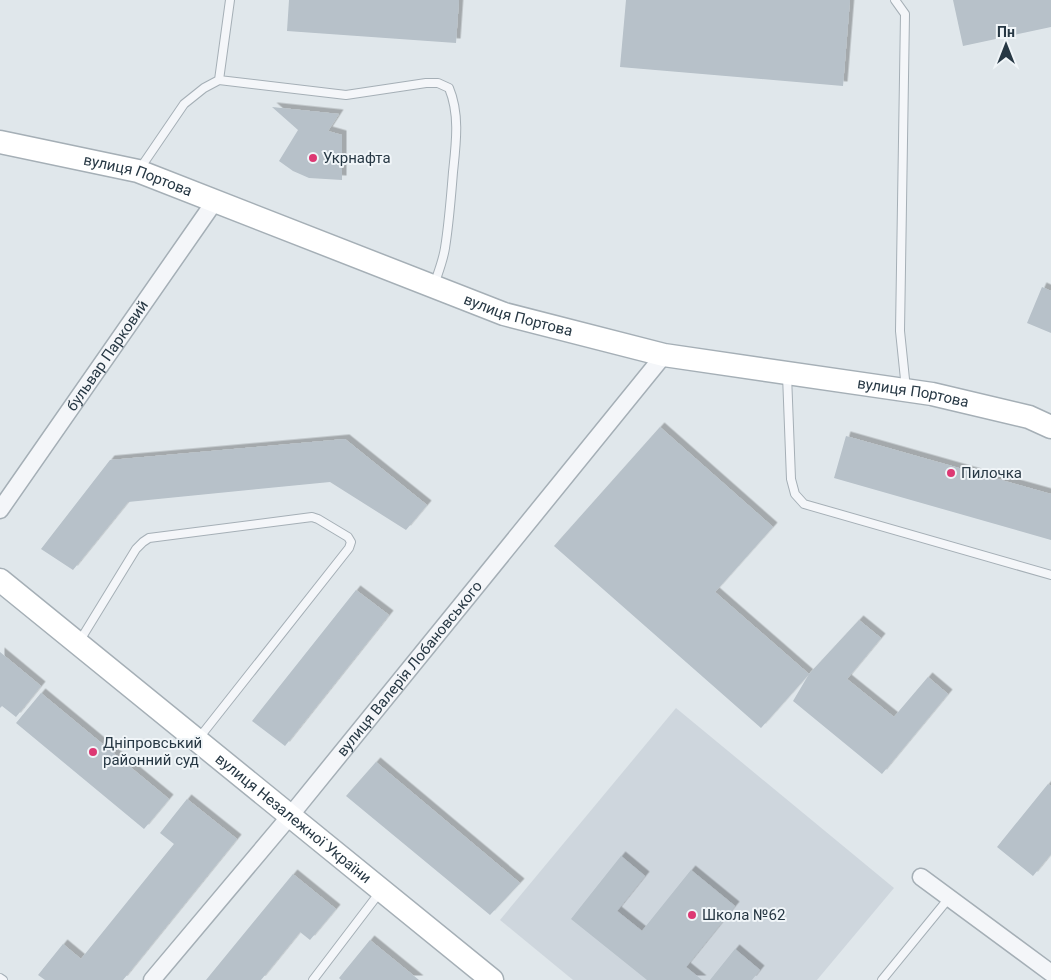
<svg xmlns="http://www.w3.org/2000/svg" width="1051" height="980" font-family="Roboto,sans-serif">
<style>
.built{fill:#ced6dd}
.building{fill:#b7c1c9;filter:url(#shadow)}
.lines{fill:none;stroke-linecap:round;stroke-linejoin:round}
.lane-casing{stroke:#a5afb6;stroke-width:10}
.street-casing{stroke:#a5afb6;stroke-width:19}
.secondary-casing{stroke:#a5afb6;stroke-width:25}
.lane{stroke:#f4f6f9;stroke-width:8}
.street{stroke:#f4f6f9;stroke-width:16}
.secondary{stroke:#fff;stroke-width:22}
.poi-dot{fill:#dd3873;stroke:#f0f5f8;stroke-width:2}
.labels{text-anchor:middle;stroke-width:4;stroke-linejoin:round;paint-order:stroke}
.poi-label{font-size:15px;fill:#273844;stroke:#f0f5f8;text-anchor:start}
.street-label{font-size:15px;fill:#273844;stroke:#f0f5f8}
</style>
<defs>
<filter id="shadow"><feDropShadow dx="4.5" dy="-4.5" stdDeviation="0" flood-color="#0004"/></filter>
</defs>
<rect width="100%" height="100%" fill="#e0e7eb"/>
<path class="built" d="M676 708 894 888 817 980H573L500 920Z"/>
<path class="building" d="M289 0H459L456 43 287 31Z
M626 0H850L843 86 620 67Z
M953 0H1051V27L963 46Z
M272 107 339 114 328 131 342 135V180L309 178 293 171 279 161 298 130Z
M1042 287 1051 291V333L1027 323Z
M660 427 773 527 715 592 809 674 761 728 554 546Z
M846 436 1051 494V540L834 478Z
M345 439 427 505 406 530 330 482 128 502 73 570 41 549 110 460Z
M356 590 389 615 285 746 252 721Z
M859 620 881 638 847 679 894 717 928 677 948 694 882 774 793 701 809 674Z
M0 652 41 686 16 717 2 706 0 708Z
M41 693 169 799 144 829 16 723Z
M376 762 520 883 490 915 346 796Z
M1048 784 1051 786V854L1033 876 997 847Z
M187 799 237 839 123 980H45L38 975 63 944 81 959 174 844 160 833Z
M621 856 645 876 617 911 642 931 691 870 735 906 686 967 702 980H647L571 919Z
M293 874 336 909 310 940 300 932 261 980H206Z
M370 940 419 980H341L339 978Z
M735 949 760 970 752 980H710Z"/>
<g class="lines">
<defs>
<path id="lane" d="M895 0 905 14 900 331 906 389
M219 80 230 0
M139 170 184 104 204 88 219 80 346 95 426 83H438L449 88C460 114 456 144 453 172 451 197 449 223 445 248 443 261 438 273 434 285
M787 375 791 479 795 494 804 504 1051 575
M79 642 136 549 143 542 149 538 312 517 318 519 348 537 351 542 349 548 199 738
M0 978 3 980
M313 980 380 892
M882 980 949 898"/>
<g id="street">
<path id="s1" d="M0 510 215 201"/>
<path d="M921 877 1051 973"/>
<path id="s2" d="M152 980 290 816 664 355"/>
</g>
<g id="secondary">
<path id="s3" d="M0 142 138 171 504 314 664 355 932 394 1029 417 1051 427"/>
<path id="s4" d="M0 580 492 980"/>
</g>
</defs>
<use href="#lane" class="lane-casing"/>
<use href="#street" class="street-casing"/>
<use href="#secondary" class="secondary-casing"/>
<use href="#lane" class="lane"/>
<use href="#street" class="street"/>
<use href="#secondary" class="secondary"/>
</g>
<g class="poi-dot">
<circle cx="313" cy="158" r="5"/>
<circle cx="951" cy="473" r="5"/>
<circle cx="93" cy="752" r="5"/>
<circle cx="692" cy="915" r="5"/>
</g>
<g class="labels">
<g class="poi-label">
<text x="323" y="163">Укрнафта</text>
<text x="961" y="478">Пилочка</text>
<text x="103" y="748">Дніпровський<tspan x="103" dy="17">районний суд</tspan></text>
<text x="702" y="920">Школа №62</text>
</g>
<g class="street-label">
<text dy="5" stroke="none"><textPath href="#s3" startOffset="142">вулиця Портова</textPath></text>
<text dy="5" stroke="none"><textPath href="#s3" startOffset="548">вулиця Портова</textPath></text>
<text dy="5" stroke="none"><textPath href="#s1" startOffset="188">бульвар Парковий</textPath></text>
<text dy="5" stroke="none"><textPath href="#s3" startOffset="951">вулиця Портова</textPath></text>
<text dy="5" stroke="none"><textPath href="#s2" startOffset="404">вулиця Валерія Лобановського</textPath></text>
<text dy="5" stroke="none"><textPath href="#s4" startOffset="378">вулиця Незалежної України</textPath></text>
</g>
</g>
<g transform="translate(1006 45)" stroke="#f0f5f8" stroke-width="4" paint-order="stroke">
<path d="M0-4L9 19L0 12L-9 19Z" fill="#273844"/>
<text y="-8" font-size="14" font-weight="bold" text-anchor="middle" fill="#273844">Пн</text>
</g>
</svg>
